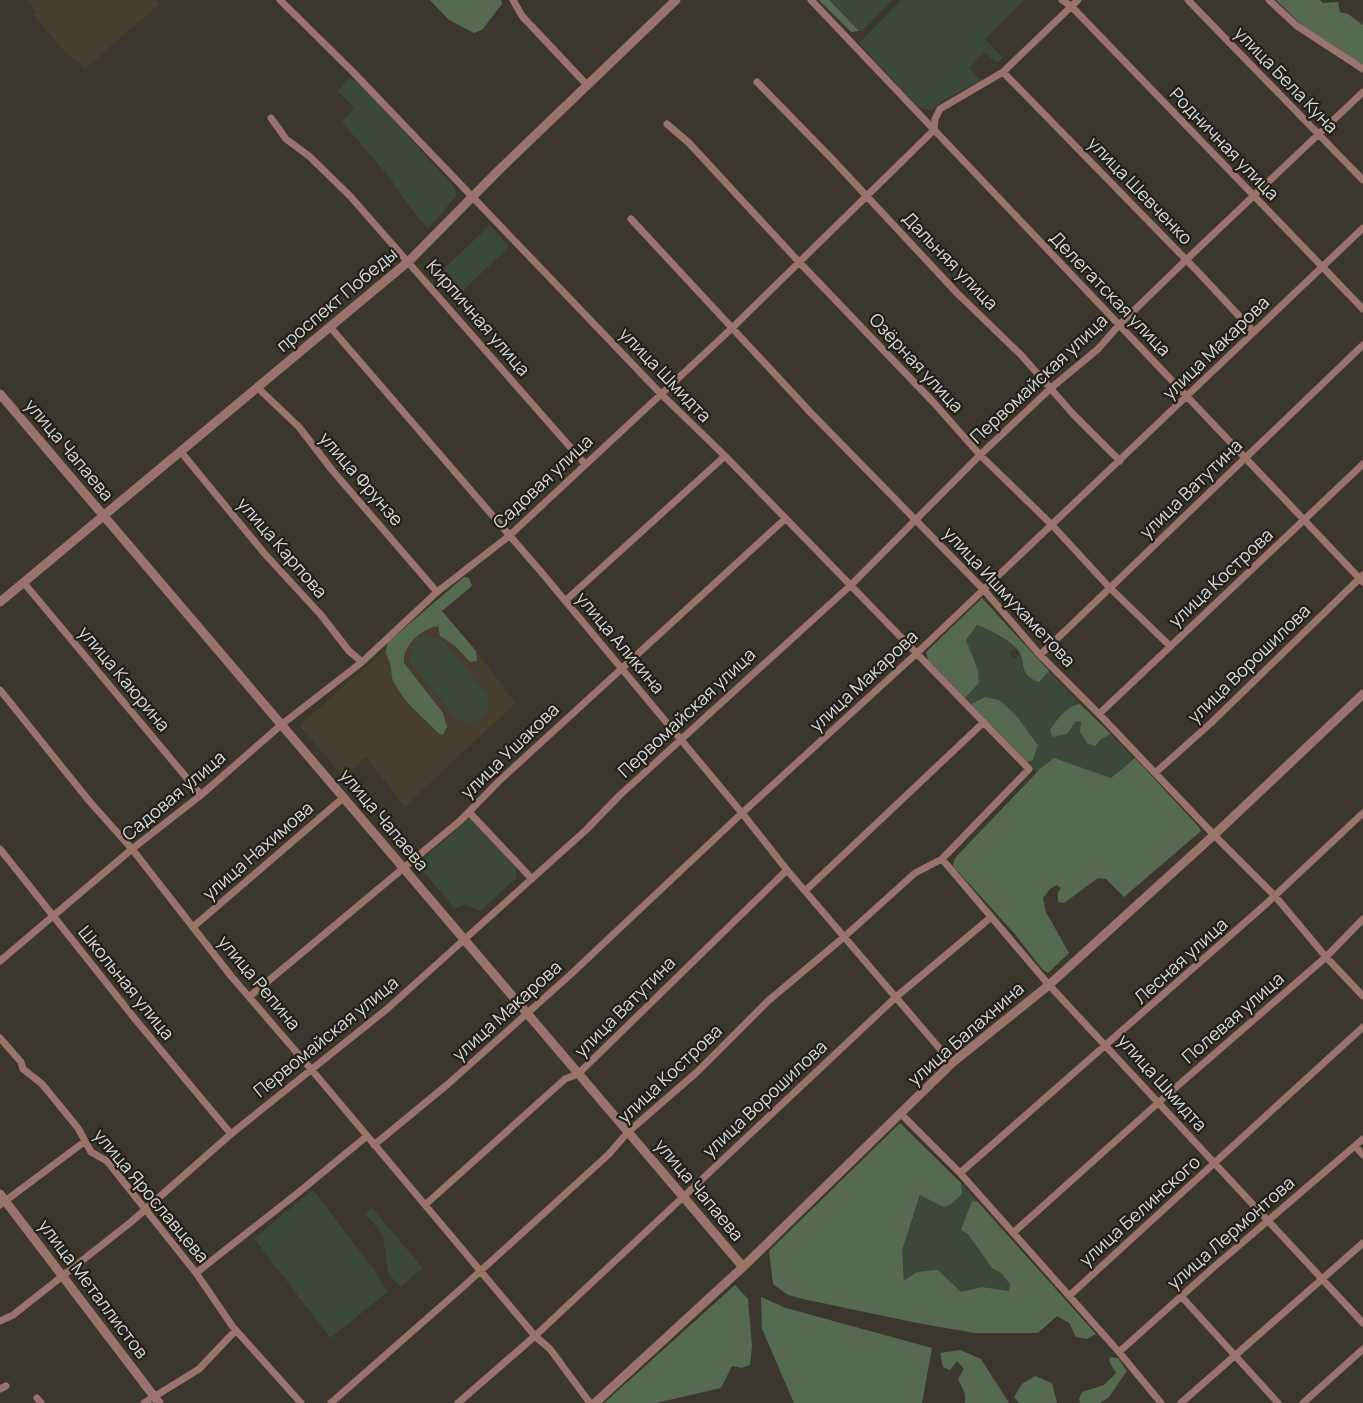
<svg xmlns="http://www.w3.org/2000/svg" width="1363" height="1403" font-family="Manrope,sans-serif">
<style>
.education{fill:#463f2d}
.green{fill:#3c4838}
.forest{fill:#566a4f}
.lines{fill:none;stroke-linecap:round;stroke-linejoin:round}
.minor{stroke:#99736c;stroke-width:7}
.tertiary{stroke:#99736c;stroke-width:9}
.labels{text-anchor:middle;stroke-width:4.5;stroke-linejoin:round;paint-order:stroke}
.street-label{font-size:18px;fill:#dddad4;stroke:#211f1a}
</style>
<rect width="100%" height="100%" fill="#3c372d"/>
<path class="education" d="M27 0H156L159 4 85 69 65 51 33 15 37 12Z
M433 609 442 611 488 666 515 703 405 807 366 757 344 777 299 725Z"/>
<path class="green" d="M829 0H892L863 31H859Z
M901 0H1024L985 39 1003 58 997 63 984 52 969 68 981 81 942 101 931 111 918 107 859 43Z
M349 78 361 84 455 188 456 196 428 229 406 202 390 178 342 122 354 108 338 91Z
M490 225 509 247 455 298 436 276Z
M977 625 989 630 1015 647 1009 652 1013 659 1020 654 1023 669 1043 676 1049 671 1080 704 1073 705 1067 734 1076 720 1101 739 1111 734 1134 758 1111 778 1054 759 1037 773 1027 762 1033 760 1038 745 1029 732 985 697 971 704 965 698 979 683 978 670 966 640Z
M430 636 442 639 487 694 489 707 481 719 469 723 456 719 411 664V651L414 645 423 637Z
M471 817 516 867V878L480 911 465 904 455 909 417 864Z
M961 1183 978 1202H972L968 1233 992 1268 1001 1272 1011 1285 1009 1291 982 1287 961 1292 904 1281 902 1251 921 1195 962 1194Z
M313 1190 373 1268 388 1292 330 1338 254 1238Z
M372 1208 423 1268 400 1287 388 1273 383 1235 365 1213Z"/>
<path class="forest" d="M430 0H501L502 4 482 30 474 33 449 20Z
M819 0H829L859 31 851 32Z
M1276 0H1320L1323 3 1338 2 1340 12 1348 14 1363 25V65L1308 31Z
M464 577 469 578 472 586 442 611 476 651 477 661 470 662 454 645 440 636 438 626C422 628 402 646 404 663L443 713 447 727 443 735 438 733C423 717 403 702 394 682 391 678 392 673 391 668 389 655 383 657 388 642Z
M982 598 1049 671 1039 682C1016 674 1028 660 1016 648 1006 638 990 630 977 625L966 640 978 670 979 683 965 698 928 660 926 652Z
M985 697 999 700 1015 714 1038 745 1033 760 1027 762 971 704Z
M1080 704 1111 734 1101 739 1095 746 1087 743 1080 732 1081 722 1076 721 1067 734 1052 737 1050 730C1058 719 1066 706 1080 704Z
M1054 758 1111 778 1135 758 1199 827 1201 831 1124 897 1106 879 1098 878 1064 903 1058 902V892L1061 888 1057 885 1050 889 1043 898 1046 912 1069 953 1048 973 1043 970 1014 933 953 866 955 858 1040 769Z
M900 1123 961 1183 962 1194 951 1204 944 1207 920 1195 902 1251 904 1281 917 1272 938 1270 961 1292 982 1287 1009 1291 1010 1284 1001 1273 992 1268 968 1234 961 1230 972 1201 978 1202 1096 1334 1087 1339 1076 1337 1069 1323 1057 1316 1038 1333H975L917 1323 803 1299 788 1295 773 1284 769 1251Z
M735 1285 748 1299 752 1346 750 1365 742 1368 732 1366 721 1388 656 1403H604Z
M761 1297 786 1308 932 1348 922 1403H794L762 1329Z
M960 1350 981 1359 1009 1403H965V1394L958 1379 964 1369 957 1361 950 1370 943 1367 940 1353Z
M1110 1357 1118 1358 1127 1371 1109 1397 1100 1403H1080L1079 1399 1082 1392 1104 1385 1116 1373 1109 1361Z
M1035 1376 1052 1383 1057 1403H1019L1014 1397 1022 1384Z"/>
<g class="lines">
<path class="minor" d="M280 0 352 71 661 394 725 456 1029 769 942 859 915 873 844 937 768 1001 697 1072 628 1132 609 1154 464 1286 331 1403
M513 0 522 16 587 85
M811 0 1363 582
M1062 0 1071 6 1363 309
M1188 0 1363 180
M1269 0 1297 26 1363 69
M1003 72 1200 274 1254 332
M757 82 833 160 957 293 1022 356 1073 414 1120 461
M271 118 286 139 309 156 350 196 585 464
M667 124 689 143 800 263 934 403 980 455 1052 525 1110 588 1170 646
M631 219 811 413 984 590 1040 655 1099 714 1214 835 1275 896 1326 957 1363 996
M331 328 542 573 742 813 787 870 952 1063
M258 388 299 427 332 470 437 592
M181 452 264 553 321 615 349 651 362 662
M24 583 201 795
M565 601 725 456
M1040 655 1363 345
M0 690 90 802 132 849 231 976 311 1069 535 1336 550 1349 590 1403
M1099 714 1363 464
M1155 773 1211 723 1363 575
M469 812 532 879
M0 849 135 1019 231 1134
M942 859 1049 985 1363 1323
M805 891 984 722
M193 927 343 798
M0 961 132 849 201 795 281 725 362 662 437 592 509 536 731 329 934 130 935 119 940 109 1003 72 1078 0
M249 997 461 820 499 781 785 519
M0 1038 21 1062 23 1069 42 1084 78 1128 91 1152 107 1161 196 1273 233 1327 301 1403
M901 1114 960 1173 1119 1352 1161 1403
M374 1145 448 1084 570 975 742 813 917 653 1363 228
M1355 1146 1363 1155
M960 1173 1266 904 1363 813
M0 1205 84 1142
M425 1205 565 1079 578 1074 787 870
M1013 1233 1159 1102 1326 957 1363 919
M196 1273 299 1192 367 1136
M1069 1296 1363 1027
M1181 1296 1278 1403
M0 1321 13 1315 131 1222 231 1134 387 1009 586 830 620 795 851 585 980 455 1051 388 1098 349 1119 325 1186 260 1363 92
M1119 1352 1215 1266 1363 1139
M0 1389 6 1386
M37 1398 41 1403
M144 1403 199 1369 236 1330
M458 1403 535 1336 896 997 990 918
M1181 1403 1363 1243
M1303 1403 1363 1349"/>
<path class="tertiary" d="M0 394 743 1267
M0 602 409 261 499 170 676 0
M0 1194 159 1403
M595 1403 743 1267 952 1063 1049 985 1214 835 1363 694"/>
</g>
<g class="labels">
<g class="street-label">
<text transform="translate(1286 80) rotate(46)" y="6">улица Бела Куна</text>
<text transform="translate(1224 144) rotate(46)" y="6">Родничная улица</text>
<text transform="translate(1140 191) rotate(46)" y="6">улица Шевченко</text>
<text transform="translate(950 261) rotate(46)" y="6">Дальняя улица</text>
<text transform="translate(1110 294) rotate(46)" y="6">Делегатская улица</text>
<text transform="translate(337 300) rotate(-40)" y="6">проспект Победы</text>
<text transform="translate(478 318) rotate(49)" y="6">Кирпичная улица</text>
<text transform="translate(1216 348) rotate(-44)" y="6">улица Макарова</text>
<text transform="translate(916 363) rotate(47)" y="6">Озёрная улица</text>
<text transform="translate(665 375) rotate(46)" y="6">улица Шмидта</text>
<text transform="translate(1039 379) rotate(-43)" y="6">Первомайская улица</text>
<text transform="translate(69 450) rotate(50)" y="6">улица Чапаева</text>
<text transform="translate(361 479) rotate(49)" y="6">улица Фрунзе</text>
<text transform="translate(543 482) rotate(-43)" y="6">Садовая улица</text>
<text transform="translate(1191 489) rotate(-44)" y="6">улица Ватутина</text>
<text transform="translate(282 548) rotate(49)" y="6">улица Карпова</text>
<text transform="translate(1221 578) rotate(-43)" y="6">улица Кострова</text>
<text transform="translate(1009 597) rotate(47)" y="6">улица Ишмухаметова</text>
<text transform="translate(620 643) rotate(50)" y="6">улица Аликина</text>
<text transform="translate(1249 664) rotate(-44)" y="6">улица Ворошилова</text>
<text transform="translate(124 679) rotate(50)" y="6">улица Каюрина</text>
<text transform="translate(864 681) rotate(-43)" y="6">улица Макарова</text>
<text transform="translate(687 713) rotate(-43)" y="6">Первомайская улица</text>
<text transform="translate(510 751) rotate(-44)" y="6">улица Ушакова</text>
<text transform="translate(174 796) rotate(-40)" y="6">Садовая улица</text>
<text transform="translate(384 820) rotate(50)" y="6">улица Чапаева</text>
<text transform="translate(258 851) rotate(-41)" y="6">улица Нахимова</text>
<text transform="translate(1181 961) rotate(-42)" y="6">Лесная улица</text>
<text transform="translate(126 983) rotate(51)" y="6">Школьная улица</text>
<text transform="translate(259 983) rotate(50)" y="6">улица Репина</text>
<text transform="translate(625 1007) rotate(-45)" y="6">улица Ватутина</text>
<text transform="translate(507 1011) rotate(-42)" y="6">улица Макарова</text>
<text transform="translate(1233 1018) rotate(-41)" y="6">Полевая улица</text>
<text transform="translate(966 1034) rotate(-41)" y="6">улица Балахнина</text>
<text transform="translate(326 1037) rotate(-39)" y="6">Первомайская улица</text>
<text transform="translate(670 1074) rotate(-43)" y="6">улица Кострова</text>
<text transform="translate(1162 1083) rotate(48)" y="6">улица Шмидта</text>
<text transform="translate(765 1099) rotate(-43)" y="6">улица Ворошилова</text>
<text transform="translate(699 1190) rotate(50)" y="6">улица Чапаева</text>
<text transform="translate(151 1196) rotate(50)" y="6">улица Ярославцева</text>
<text transform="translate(1140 1211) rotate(-42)" y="6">улица Белинского</text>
<text transform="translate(1231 1233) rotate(-41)" y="6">улица Лермонтова</text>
<text transform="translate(93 1289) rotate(53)" y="6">улица Металлистов</text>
</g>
</g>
</svg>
